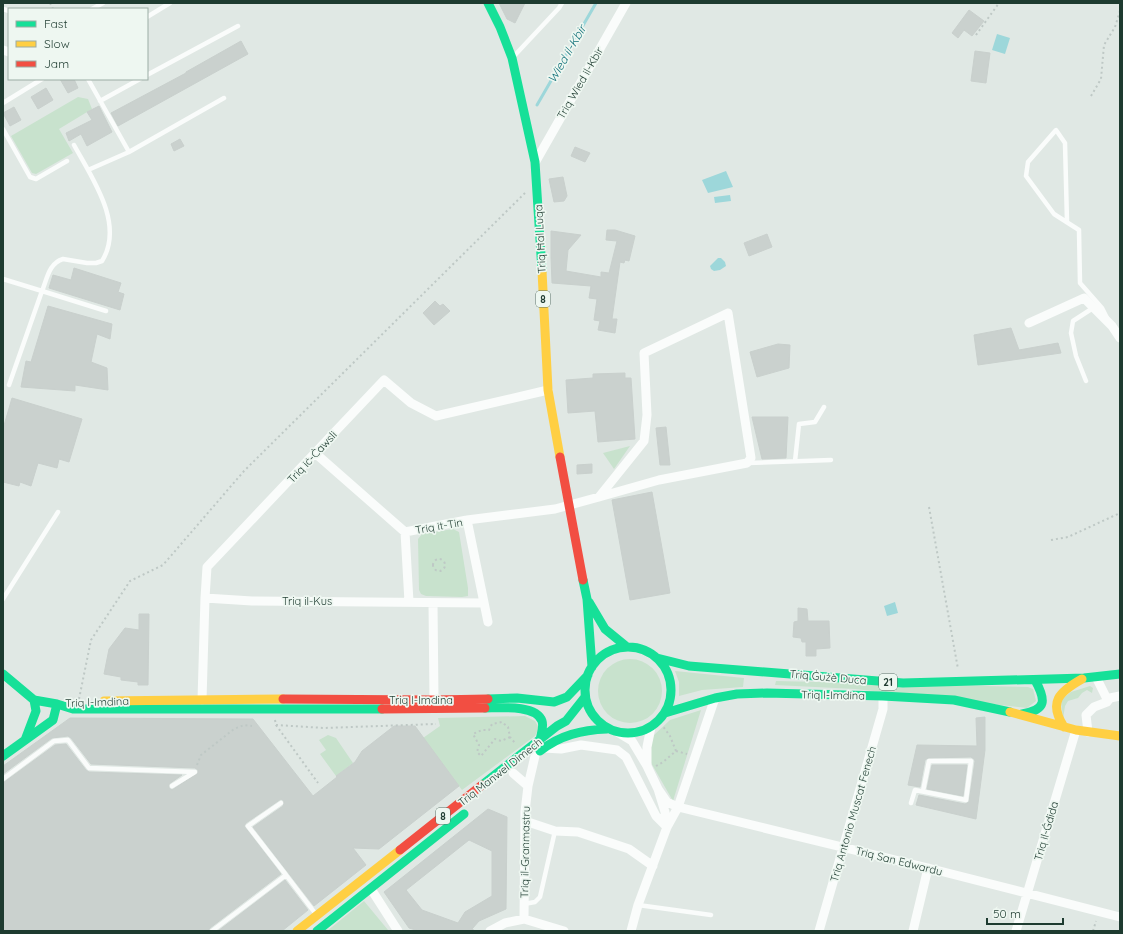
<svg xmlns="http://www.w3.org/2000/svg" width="1123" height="934" font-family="Quicksand,sans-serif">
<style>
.green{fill:#c8e2cd}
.water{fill:#9dd7da}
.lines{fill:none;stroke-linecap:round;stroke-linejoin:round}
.stream{stroke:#9dd7da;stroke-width:3}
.building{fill:#cad1ce;stroke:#c9d0cd;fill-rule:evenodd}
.path{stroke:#bec8c5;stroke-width:2;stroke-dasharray:2 3;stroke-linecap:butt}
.lane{stroke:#fafcfb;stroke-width:4.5}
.street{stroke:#fafcfb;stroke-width:9}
.fast{stroke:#16e098;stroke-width:9}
.slow{stroke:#ffcf43;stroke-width:9}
.jam{stroke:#f24e42;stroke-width:9}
.labels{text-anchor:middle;stroke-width:3.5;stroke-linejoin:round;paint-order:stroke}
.shield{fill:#eef7f1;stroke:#5c736a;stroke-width:1}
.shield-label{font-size:10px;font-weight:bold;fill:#1e3b30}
.street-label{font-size:11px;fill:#1e3b30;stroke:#eef7f1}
.water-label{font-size:12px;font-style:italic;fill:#14737b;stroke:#eef7f1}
</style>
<rect width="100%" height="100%" fill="#e0e8e4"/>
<path class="green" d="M78 97 88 99 92 109 59 129 73 153 36 174 32 173 11 136Z
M630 446 614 469 603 453Z
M453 529 459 532 468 588V596L462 597 426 596 421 594 419 590 418 539 422 534Z
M598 691a32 32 0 1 1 64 0a32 32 0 1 1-64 0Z
M675 671 744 678 743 687 702 690 679 696V682Z
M776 681 1028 687 1033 689 1036 701 1027 708 855 689 775 685Z
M1090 686 1093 688 1092 693 1087 690 1082 693 1078 698 1068 701 1065 706 1063 719 1061 700 1071 692Z
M701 710 673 801 650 761V748L654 735 670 720Z
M525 716 535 721 539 728 535 736 462 790 423 738 440 726 438 718Z
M328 735 336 738 353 763 336 776 320 754 326 750 319 740Z
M364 901 388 930 387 931H327Z"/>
<path class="water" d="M997 34 1010 38 1005 54 992 50Z
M726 171 733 187 708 193 702 180Z
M730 195 731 201 715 203 714 197Z
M718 258H721L725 262 726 266 720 270 714 271 711 269 710 266Z
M895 602 898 613 887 616 884 606Z"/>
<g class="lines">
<path class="stream" d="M537 105 596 3"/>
</g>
<path class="building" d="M499 3H525L515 23 507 19Z
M969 10 984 21 972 36 964 30 958 38 952 33Z
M241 41 248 54 118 126 111 113 186 73V72Z
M975 51 990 53 986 83 971 81Z
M60 79H74L78 88 68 93Z
M46 88 53 100 38 109 31 97Z
M99 106 112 132 87 146 81 134 69 141 66 133 92 120 87 112Z
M14 107 21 120 10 126 3 113Z
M180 139 184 146 174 151 171 144Z
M575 147 590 153 585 162 571 156Z
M563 177 567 196 564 201 554 202 549 179Z
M607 230H615L635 236 629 261 625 260 624 263 620 262 612 319H617L615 333 598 330 600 321 594 320 597 299 589 298 591 286 552 283 551 257V231L581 235 568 250 566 271 601 277V272L609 273 617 241 606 240Z
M767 234 772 247 749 256 744 243Z
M74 268 121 283 118 292 124 294 120 310 49 288 53 275 71 280Z
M435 301 440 306 443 304 450 311 434 325 423 313Z
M48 306 112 324 110 339 97 334 91 362 107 368 108 390 75 385V391L21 387 26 361 31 362Z
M1011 328 1019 350 1058 343 1061 353 978 365 974 335Z
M778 344 790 345 789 368 757 377 750 352Z
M625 373V378H631L635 439 598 442 595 411 568 413 566 380 593 378V374Z
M12 398 82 419 69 462 59 459 57 468 38 463 31 486 20 482 19 486 3 482V429Z
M752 417H788L786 458 762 459Z
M666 427 670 465H660L656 428Z
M592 464V473L577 474V465Z
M652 492 670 593 630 600 612 500Z
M798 608 807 609 808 621H829L830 648 816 649V656H806V642H802L801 638 793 637 794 622 798 621Z
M139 614H149L148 685H138V682L121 680V677L104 674 109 649 125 628 139 630Z
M985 717V750L976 819 916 805 919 795 965 804 969 802 975 761 974 759 971 757 928 758 925 760 920 787 908 785 917 745 977 746 976 718Z
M70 718 253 719 313 796 337 777 336 776 355 762 362 751 394 726H415L459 786 379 849 353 848 366 865 314 906 253 827 283 806 284 801 281 799 246 823 244 826 281 874 210 928 208 931H3V783L55 745 66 744 86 770 89 772 182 775 169 784V788L172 790 198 773V770L195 768 91 764 71 738 68 736 52 738 3 774V766Z
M932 765H967L963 796 927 789Z
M488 809 507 817 506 909 479 921 472 929 475 931H419L409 928 384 892ZM469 840 492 851V896L465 912 458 923 422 910 406 890Z
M285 880 308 910 282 931H218Z"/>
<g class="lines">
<path class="path" d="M50 3 53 9
M976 35 999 3
M1091 96 1101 79 1104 45 1115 27 1120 11
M929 507 958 669
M1051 540 1068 537 1120 513
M433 565a6 6 0 1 1 12 0a6 6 0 1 1-12 0Z
M79 699 91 640 130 581 163 565 244 471 525 193
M275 720 276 725 324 728 436 724
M276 725 318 783
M510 737 501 741 495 739 481 756 477 752 479 745 473 734 482 730H489L492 724 502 722 508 727 510 737 515 743
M676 751 687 754
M197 765 201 755 234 729 244 725 252 726
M656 766 663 762 676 751 670 736 662 725
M1093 931 1096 921"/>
<path class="lane" d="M3 9 9 11
M92 9 103 3
M147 17 170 3
M515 55 559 8 562 3
M147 75 238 26
M88 79 129 152
M100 101 140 79
M3 103 42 79
M3 129 30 177 36 179 67 161
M74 145C92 178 125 224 102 261L96 263H87L63 259C49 263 47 279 42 291L106 311
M88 170 129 152 224 98
M1067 222 1065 143 1056 130 1028 162 1026 176 1054 214 1079 230 1080 283 1102 308 1107 318
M3 279 42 291 9 385
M1086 381 1076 356 1071 333 1073 321 1093 308
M795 461 799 424 815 422 824 407
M748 463 831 460
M3 599 58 512
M3 779 54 741 68 740 89 768 195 772 172 786
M911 803 915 790 966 800 971 761H929L923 791
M286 875 315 913
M524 904 535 902 540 897 555 831
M638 905 711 915
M212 931 286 875 248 826 281 803"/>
<path class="street" d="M3 50 9 52
M536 161 626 3
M1029 323 1084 298 1112 326 1120 338
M315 453 405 532 467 520 555 509 599 497 659 480 747 463 751 458 728 313 644 353 647 415 644 441 599 497
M467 520 488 622
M405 532 409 602
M205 598 252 601 484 603
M433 603 434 700
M1096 677 1106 697 1110 698 1120 696
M202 700 205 598 207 567 384 380 411 403 436 416 548 390
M617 732 632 741 647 766 658 789 665 812 667 827
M1088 732 1086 715 1094 707 1107 702 1110 698
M544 748 561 749 581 745 617 750 626 757 656 816 667 827
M647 765V747L651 727
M513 773 528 786
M658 789 667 802 678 807 928 868 1120 917
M525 821 555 831 578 832 629 849 653 866
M371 889 398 931
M524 919 525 812 528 786 535 756
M490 931 505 923 524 919 564 931
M631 931 638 905 667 827 678 807 715 698
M819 931 883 709V696
M913 931 928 868
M1016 931 1076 730"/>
<path class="fast" d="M488 3 500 27 512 58 535 162 542 271
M583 580 587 599 592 667
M589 602 605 629 627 647
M585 690a43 43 0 1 1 86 0a43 43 0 1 1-86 0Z
M657 658 689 666 903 683 1084 678 1120 674
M3 674 34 700 57 704 73 709H382
M488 699 517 698 554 702 567 697 588 675
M485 708C498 708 536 704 542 721 544 727 541 734 540 740
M665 713 715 698 737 694 767 693 883 696 954 700 1010 712
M1022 714C1047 710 1046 700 1035 680
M25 740 36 711 34 700
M540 751C560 735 582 730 607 729
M3 756 53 720 57 704
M482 785 557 726 566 721 585 697
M317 931 464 814"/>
<path class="slow" d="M542 271 548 390 560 457
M104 701 283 699
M1010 712 1076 730 1120 736
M1064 727C1048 702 1059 692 1082 679
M297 931 400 850"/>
<path class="jam" d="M560 457 583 580
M283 699 434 700 488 699
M382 709 485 708
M400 850 482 785"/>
</g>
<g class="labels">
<g class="shield">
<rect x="536" y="291" width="14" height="16" rx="3"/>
<rect x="879" y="674" width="18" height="16" rx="3"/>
<rect x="436" y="808" width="14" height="16" rx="3"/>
</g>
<g class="shield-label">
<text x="543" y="303">8</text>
<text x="888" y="686">21</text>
<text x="443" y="820">8</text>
</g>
<g class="street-label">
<text transform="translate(580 83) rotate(-60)" y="4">Triq Wied il-Kbir</text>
<text transform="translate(540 239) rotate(-93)" y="4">Triq Ħal Luqa</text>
<text transform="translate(312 457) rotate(-47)" y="4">Triq iċ-Ċawsli</text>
<text transform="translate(439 526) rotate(-10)" y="4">Triq it-Tin</text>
<text x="307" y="605">Triq il-Kus</text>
<text transform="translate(828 677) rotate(5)" y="4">Triq Ġużè Duca</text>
<text transform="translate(833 695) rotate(1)" y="4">Triq l-Imdina</text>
<text x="421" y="704">Triq l-Imdina</text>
<text transform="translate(97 702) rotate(-2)" y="4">Triq l-Imdina</text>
<text transform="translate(500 772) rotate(-38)" y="4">Triq Manwel Dimech</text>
<text transform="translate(853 814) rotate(-74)" y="4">Triq Antonio Muscat Fenech</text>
<text transform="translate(1046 831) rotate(-74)" y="4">Triq il-Ġdida</text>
<text transform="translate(525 852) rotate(-89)" y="4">Triq il-Granmastru</text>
<text transform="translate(899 861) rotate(14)" y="4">Triq San Edwardu</text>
</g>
<g class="water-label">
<text transform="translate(567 54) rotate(-60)" y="4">Wied il-Kbir</text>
</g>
</g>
<rect width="1123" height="934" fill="none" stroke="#1e3b30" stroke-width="8"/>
<rect x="8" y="8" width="140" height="72" fill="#eef7f1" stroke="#9baca4"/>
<rect x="16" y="21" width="20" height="6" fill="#16e098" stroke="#9baca4"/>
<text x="44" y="28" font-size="12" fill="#1e3b30">Fast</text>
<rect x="16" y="41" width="20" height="6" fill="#ffcf43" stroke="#9baca4"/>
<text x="44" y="48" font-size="12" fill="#1e3b30">Slow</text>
<rect x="16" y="61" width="20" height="6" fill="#f24e42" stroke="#9baca4"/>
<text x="44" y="68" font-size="12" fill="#1e3b30">Jam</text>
<path d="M987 918v6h76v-6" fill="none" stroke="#1e3b30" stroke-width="2"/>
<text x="993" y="918" font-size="12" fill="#1e3b30" stroke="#eef7f1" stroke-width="3" paint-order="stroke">50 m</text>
</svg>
